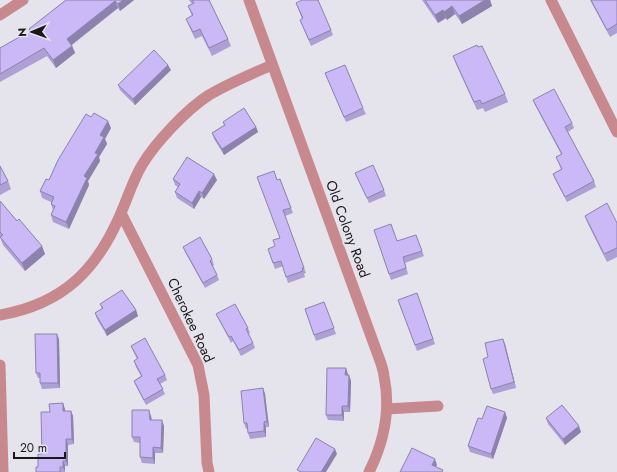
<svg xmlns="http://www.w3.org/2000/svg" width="617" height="472" font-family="Jost,sans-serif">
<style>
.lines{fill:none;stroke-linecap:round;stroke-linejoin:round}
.minor{stroke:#c7898d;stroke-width:11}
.wall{fill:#ae9fd4}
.shaded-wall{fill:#8d82ac}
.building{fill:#cab9f6;stroke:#8d82ac}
.labels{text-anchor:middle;stroke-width:4;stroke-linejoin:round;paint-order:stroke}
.street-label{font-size:14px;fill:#19181b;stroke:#e5e3eb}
</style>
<rect width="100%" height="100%" fill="#e5e3eb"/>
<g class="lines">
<path class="minor" d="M249 0 375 347C378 356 383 366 384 376 391 410 384 442 369 472
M551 0 617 132
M0 15 23 0
M121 213 198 365 204 395 207 463 209 472
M0 315C63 304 97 270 121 213 128 197 133 180 142 165 155 143 187 109 209 95 229 83 251 74 272 65
M0 365 3 472
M387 409 438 406"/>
</g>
<path class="wall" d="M66 0H134L120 11 118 8 72 45 75 53 56 68 47 56 0 82V48L30 31 29 29Z
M189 0H209L228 39 231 46 212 56 202 36 195 39 189 26 186 19 192 16 188 6 192 4Z
M422 0H490L492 6 462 24 455 14 447 20 446 18 438 23Z
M590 0H617V33L610 37Z
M296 3 331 30 333 35 311 46 300 20 302 19Z
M453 56 505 94 508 102 485 112 483 108 477 110 456 64Z
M171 70 135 105 120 90 118 85Z
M325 73 363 108 366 114 346 122Z
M533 100 572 123 574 128 568 132 594 181 596 187 567 202 555 179 553 174 561 169 556 157 561 154 535 105Z
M223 122 256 127 258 132 224 155 214 139 212 133 224 125Z
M111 128 105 139 107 144 99 157 100 161 88 181 89 185 69 229 53 222 51 215 53 210 51 204V202L42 198 40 191 49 180Z
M0 166 8 181 11 189 0 195Z
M355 173 384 190 386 196 369 203Z
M173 179 217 180 204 199 201 197 194 209 177 198 175 192 178 187 175 185Z
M280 179 293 213 285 216 306 273 304 274 305 277 288 283 283 266 275 269 268 249 275 246 280 238 277 180Z
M0 201 45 254 25 271 3 245 0 237Z
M585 216 617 223V257L607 262 588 224Z
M374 230 397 241 416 235 424 256 405 263 408 274 391 280Z
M183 247 212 259 214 265 212 266 217 275 219 280 205 288 185 252Z
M417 293 435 344 417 351 398 300Z
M324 302 336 334 316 341 305 309Z
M100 304 136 310 138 316 107 336 97 319 95 313 102 309Z
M216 314 248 328 250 333 248 334 253 343 255 348 241 356 233 341 231 343 219 320Z
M59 339 60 388 42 389 40 383V378H38L36 373Z
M505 344 516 388 493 394 491 389 488 357Z
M131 346 165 375 167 380 160 384 165 394 146 405 136 386 134 381 141 376 136 367 134 361 137 359 133 351Z
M348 374V375H349L351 381 350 412H344V421L328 420 326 415Z
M263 388 265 394 269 427H266V437L250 439 248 433V428L246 429 244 423Z
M63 403 65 411H71L73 416 74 444 68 445V466H65V472H36L38 467 42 454Z
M505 412 507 418 493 459 470 452 468 446 482 419Z
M151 416 152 420 164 426 163 453H155V464L142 463 140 457V443L134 442 132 437Z
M546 418 581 432 565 445 548 424Z"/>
<path class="shaded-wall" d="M123 0H134L120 11 118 4Z
M485 0H490L492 6 462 24 459 16Z
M115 1 118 8 70 46 67 39Z
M452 6 455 14 447 20 444 12Z
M443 10 446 18 438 23 435 15Z
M72 46 75 53 56 68 53 60Z
M168 65 171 70 135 105 133 99Z
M108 121 111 128 105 139 107 144 99 157 100 161 88 181 89 185 69 229 66 222 84 176 95 153 100 135Z
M256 127 258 132 224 155 222 149Z
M214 174 217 180 204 199 202 193Z
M199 191 201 197 194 209 192 203Z
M42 246 45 254 25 271 22 263Z
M136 310 138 316 107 336 105 330Z
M57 334 59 339 60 388 58 383Z
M503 339 505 344 516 388 514 382Z
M346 368 348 374 347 380 345 375Z
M349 375 351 381 350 412 348 406Z
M263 388 265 394 269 427 267 421Z
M63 403 65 409V417L63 411Z
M342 406 344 412V421L342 415Z
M149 410 151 416 152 425 150 420Z
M71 411 73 416 74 444 72 439Z
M505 412 507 418 493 459 491 454Z
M162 420 164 426 163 453 161 448Z
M264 422 266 427V437L264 431Z
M579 426 581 432 565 445 563 439Z
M66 439 68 445V466L66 461Z
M153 447 155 453V464L153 458Z
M335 449 337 454 326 472H321Z
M435 459 437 465 434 470 432 465Z
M63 461 65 466V472L63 467Z"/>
<path class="building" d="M66 0H123L118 4 115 1 67 39 72 46 53 60 44 48 0 74V48L30 31 29 29Z
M192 0H209L228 39 209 48 200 29 193 32 186 19 193 15 188 6 194 3Z
M302 0H318L331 30 309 40 300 20 303 18 296 3Z
M425 0H485L459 16 452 6 444 12 443 10 435 15Z
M591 0H617V24L607 30Z
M477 45 478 47 482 46 505 94 482 104 480 100 474 102 453 56Z
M154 50 168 65 133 99 118 85Z
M345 65 363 108 344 117 325 73Z
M554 89 572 123 565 127 594 181 565 197 553 174 562 169 556 157 562 154 533 100Z
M244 108 256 127 222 149 212 133 225 125 223 122Z
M94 113 108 121 100 135 104 137 95 153 98 154 84 176 87 178 66 222 51 215 55 206 51 204 54 197 40 191 46 179 49 180 58 160 86 114 91 117Z
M187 157 214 174 202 193 199 191 192 203 175 192 180 184 173 179Z
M373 165 384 190 367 198 355 173Z
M0 166 8 181 0 185Z
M274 171 277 180 280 179 291 208 283 210 304 268H302L303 271 286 277 281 261 273 263 268 249 275 246 273 240 280 238 257 177Z
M0 201 17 221 19 219 42 246 22 263 0 237 3 235 0 232Z
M607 203 617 223V248L604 254 585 216Z
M391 224 397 241 416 235 422 251 403 257 406 268 389 274 374 230Z
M200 237 212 259 210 261 217 275 203 283 183 247Z
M122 290 136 310 105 330 95 313 103 308 100 304Z
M417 293 433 339 415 345 398 300Z
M324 302 334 328 314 335 305 309Z
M235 304 248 328 246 329 253 343 239 350 231 336 229 337 216 314Z
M35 334H57L58 383H40V373H36Z
M145 338 165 375 157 379 163 389 144 400 134 381 142 376 134 361 138 358 131 346Z
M503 339 514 382 491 389 483 359 488 357 485 343Z
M327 368H346L345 375H349L348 406H342V415H326Z
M263 388 267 421 264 422V431L248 433 247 423H244L241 391Z
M63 403V411H71L72 439H66V461H63V467H60V472H36V467H38V454H42L41 412H50L49 404Z
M562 405 579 426 563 439 546 418Z
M487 406 505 412 491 454 468 446 478 418 482 419Z
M132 410H149L150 420H162L161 448 153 447V458L140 457V437H132Z
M316 438 335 449 321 472H301L297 470Z
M412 448 435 459 432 465 443 470 442 472H400Z"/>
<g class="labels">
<g class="street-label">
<text transform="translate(348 229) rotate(70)" y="5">Old Colony Road</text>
<text transform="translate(191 320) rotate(65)" y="5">Cherokee Road</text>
</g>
</g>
<g transform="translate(32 32) rotate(268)" stroke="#e5e3eb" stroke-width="3" paint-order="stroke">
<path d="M0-3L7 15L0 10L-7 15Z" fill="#19181b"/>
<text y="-6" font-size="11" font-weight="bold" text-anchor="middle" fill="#19181b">N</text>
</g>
<path d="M14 452v6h51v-6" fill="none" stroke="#19181b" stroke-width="2"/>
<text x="20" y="452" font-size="12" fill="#19181b" stroke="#e5e3eb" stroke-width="3" paint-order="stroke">20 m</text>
</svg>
